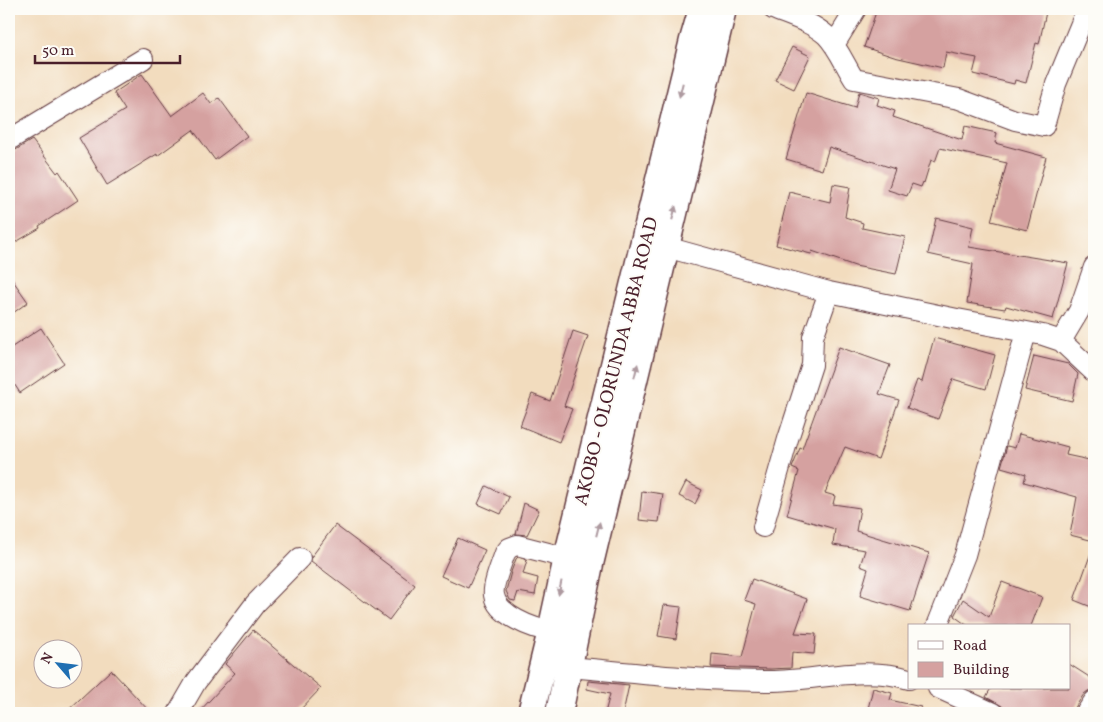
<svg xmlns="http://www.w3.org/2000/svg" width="1103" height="722" font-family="Vollkorn,serif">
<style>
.building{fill:#d5a1a0}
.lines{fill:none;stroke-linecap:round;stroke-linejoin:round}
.minor-casing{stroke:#633b41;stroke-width:22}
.major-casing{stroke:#633b41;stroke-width:29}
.minor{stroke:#fff;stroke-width:20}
.major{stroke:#fff;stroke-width:26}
.oneway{fill:#ae9aa0}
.labels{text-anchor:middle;stroke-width:4;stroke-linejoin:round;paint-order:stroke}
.street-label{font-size:19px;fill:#4a1f2b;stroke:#fdfcf7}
</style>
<rect width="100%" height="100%" fill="#fdfcf7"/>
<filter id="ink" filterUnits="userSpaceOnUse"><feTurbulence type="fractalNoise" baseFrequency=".02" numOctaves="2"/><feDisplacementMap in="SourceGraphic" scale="10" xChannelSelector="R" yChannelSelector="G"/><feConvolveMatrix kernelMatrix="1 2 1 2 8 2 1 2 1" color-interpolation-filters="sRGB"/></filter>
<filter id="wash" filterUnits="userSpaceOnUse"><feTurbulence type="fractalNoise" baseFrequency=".0096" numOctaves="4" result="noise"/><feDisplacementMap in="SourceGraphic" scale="20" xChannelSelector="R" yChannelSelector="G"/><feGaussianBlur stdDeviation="1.12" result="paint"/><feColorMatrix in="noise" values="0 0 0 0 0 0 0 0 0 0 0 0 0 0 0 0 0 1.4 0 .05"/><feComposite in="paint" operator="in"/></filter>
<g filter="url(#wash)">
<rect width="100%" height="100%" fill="#f2dcbe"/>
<g id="blocks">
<path class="building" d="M877 9H1032L1046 12 1039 44 1036 43 1026 83 1015 80 1014 84 973 74 977 58 946 52 943 68 894 57 864 47Z
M792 47 810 56 794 89 775 80Z
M142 74 172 116 203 93 211 104 219 98 247 136 215 160 193 130 157 156V154L107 185 79 138 125 110 114 93Z
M859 92 879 98 877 105 895 111 893 117 962 140 965 126 997 133 995 143 1046 157 1027 230 991 221 1007 163 940 148 935 162 931 160 924 183 923 182 921 187 912 184 907 196 888 190 895 169 829 147 822 170 786 159 806 93 855 108Z
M32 140 57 173 59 171 78 200 39 226 40 228 9 246V154Z
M833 184 850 187 845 217 863 223 862 228 905 237 896 274 855 266 812 251 811 254 776 245 789 192 830 202Z
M936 218 973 227 969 247 1068 263 1053 319 1006 306 1005 309 967 303 973 264 928 254Z
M9 275 28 302 9 316Z
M41 328 64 363 20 393 9 376V349Z
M573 331 588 336 564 406 572 409 559 442 520 426 532 394 550 401Z
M934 338 995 355 986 389 953 379 938 419 907 408 917 380 922 382Z
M839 347 890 365 879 394 899 400 878 459 845 447 825 493 835 496 833 504 860 508 856 531 929 553 910 611 860 596 868 569 860 566 865 550 833 545 835 529 787 515 799 471 792 468 800 448 802 449Z
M1034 356 1068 364 1078 374 1072 401 1025 390Z
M1019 434 1068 447 1066 455 1094 461V541L1070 535 1077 497 1024 482 1026 474 1001 467 1007 446 1015 448Z
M686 482 702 490 695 504 679 496Z
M486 486 509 497 501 514 478 504Z
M642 491 663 494 659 522 639 520Z
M524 503 539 510 527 535 516 534Z
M335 525 415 585 389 620 311 561 312 556Z
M458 538 485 550 468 588 441 576Z
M1092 550H1094V608L1074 600Z
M518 557 527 560 523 574 538 578 535 595 518 592 515 601 510 600 506 591 511 572 516 559Z
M752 579 807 599 795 633 816 634 814 654 792 652 791 668 770 669 711 667 712 654 742 657 756 604 744 600Z
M1002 582 1042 597 1031 626H968L954 616 963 599 989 617Z
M664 605 681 607 676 639 658 636Z
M253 630 321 688 297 713H198L235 673 225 664Z
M1069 664 1094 680V689L1088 691 1084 694 1076 706 1074 713H1005L1002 706 986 697 991 688H1069Z
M111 670 151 713H65Z
M588 681 629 685 623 713H605L610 694 587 689Z
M873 688 892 693 890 700 921 707 920 713H867Z"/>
</g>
</g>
<g filter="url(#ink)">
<use href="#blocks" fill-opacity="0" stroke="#633b41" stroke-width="1"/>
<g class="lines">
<defs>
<path id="minor" d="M773 9C790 16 811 22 826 35 838 47 845 65 854 79L959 99 1015 120 1044 126 1056 84 1087 9
M834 45 856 9
M9 140 143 59
M666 247 829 292 957 319 1043 335 1061 341 1094 372
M1061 341 1079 311 1094 267
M763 527 788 439 812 365 813 337 829 292
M937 626 965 555 1026 332
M551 631C533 629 497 615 494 595 492 586 502 562 505 553L509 548 517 545 567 558
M569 667C636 673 703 681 770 681 816 681 864 665 909 679
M938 688 993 713
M178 713 196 682 255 604 300 558
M1086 713 1094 701"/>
<path id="major" d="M531 713 551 631 567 558 693 40 702 9
M559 713 590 564 723 9"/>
</defs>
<use href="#minor" class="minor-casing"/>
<use href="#major" class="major-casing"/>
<use href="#minor" class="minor"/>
<use href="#major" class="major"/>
</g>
<defs><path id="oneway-solid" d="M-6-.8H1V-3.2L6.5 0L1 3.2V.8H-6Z" transform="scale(1.25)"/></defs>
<g class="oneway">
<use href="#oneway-solid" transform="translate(681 90) rotate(104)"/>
<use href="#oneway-solid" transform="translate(674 213) rotate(-76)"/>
<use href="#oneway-solid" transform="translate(636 371) rotate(-76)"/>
<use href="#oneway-solid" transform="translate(598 529) rotate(-76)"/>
<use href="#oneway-solid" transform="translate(560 588) rotate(102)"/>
</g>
</g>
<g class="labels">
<g class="street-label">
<text transform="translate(615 361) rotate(-76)" y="7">AKOBO - OLORUNDA ABBA ROAD</text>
</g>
</g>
<rect width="1103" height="722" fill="none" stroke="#fdfcf7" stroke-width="30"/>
<rect x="908" y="624" width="162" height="65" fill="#fdfcf7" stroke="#b5a4a5"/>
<rect x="918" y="641" width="25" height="8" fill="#ffffff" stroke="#b5a4a5"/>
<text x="953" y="650" font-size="15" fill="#4a1f2b">Road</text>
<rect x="918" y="662" width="25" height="15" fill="#d5a1a0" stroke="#b5a4a5"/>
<text x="953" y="674" font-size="15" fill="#4a1f2b">Building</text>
<g transform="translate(58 664) rotate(298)"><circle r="24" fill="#fdfcf7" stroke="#b5a4a5"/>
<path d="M0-4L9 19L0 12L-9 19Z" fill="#1f6fb2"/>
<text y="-8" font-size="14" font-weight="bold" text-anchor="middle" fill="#4a1f2b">N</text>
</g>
<path d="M35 55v8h145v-8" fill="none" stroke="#4a1f2b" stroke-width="2.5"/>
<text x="42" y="55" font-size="15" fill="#4a1f2b" stroke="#fdfcf7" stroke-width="4" paint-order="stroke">50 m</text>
</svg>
